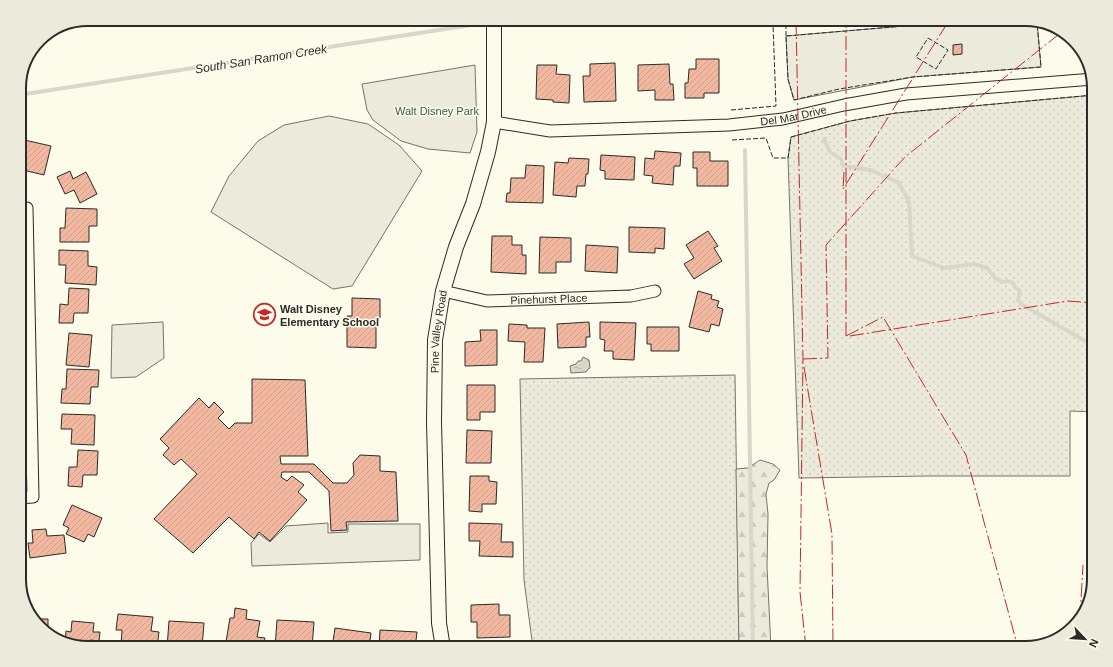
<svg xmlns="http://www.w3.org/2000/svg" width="1113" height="667" font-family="Helvetica,sans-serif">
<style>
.grass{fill:url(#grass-dots);stroke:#74746e}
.forest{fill:url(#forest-firs);stroke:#74746e}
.green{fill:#ecebdb;stroke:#74746e}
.parking{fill:#eceadb;stroke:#74746e}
.water{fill:url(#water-ripples);stroke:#74746e}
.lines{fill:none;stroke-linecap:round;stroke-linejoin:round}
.stream{stroke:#d8d7c9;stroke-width:4}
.building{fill:url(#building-hatch);stroke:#2b2b2b}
.minor-casing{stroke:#2b2b2b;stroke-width:13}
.tertiary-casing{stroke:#2b2b2b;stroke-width:16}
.minor{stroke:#fdfbea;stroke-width:11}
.tertiary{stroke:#fdfbea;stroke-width:14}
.fence{stroke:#2b2b2b;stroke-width:1;stroke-dasharray:5 2;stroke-linecap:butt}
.power{stroke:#c62828;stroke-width:1;stroke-dasharray:14 3 2 3;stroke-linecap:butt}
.labels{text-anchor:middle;stroke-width:3;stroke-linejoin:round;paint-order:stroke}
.park-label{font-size:11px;fill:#34623c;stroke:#fdfbea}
.street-label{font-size:11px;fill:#2b2b2b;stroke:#fdfbea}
.poi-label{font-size:11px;font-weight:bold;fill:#2b2b2b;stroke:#fdfbea;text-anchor:start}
.water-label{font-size:12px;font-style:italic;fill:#2b2b2b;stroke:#fdfbea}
.rim{fill:none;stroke:#2b2b2b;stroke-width:2}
</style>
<defs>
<pattern id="grass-dots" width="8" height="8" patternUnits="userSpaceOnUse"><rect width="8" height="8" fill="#ecebdb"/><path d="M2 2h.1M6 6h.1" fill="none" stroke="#cbcabc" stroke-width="1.8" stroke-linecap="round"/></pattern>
<pattern id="forest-firs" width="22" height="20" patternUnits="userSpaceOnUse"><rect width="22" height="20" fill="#ecebdb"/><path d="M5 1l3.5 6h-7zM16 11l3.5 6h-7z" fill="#cbcabc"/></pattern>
<pattern id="water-ripples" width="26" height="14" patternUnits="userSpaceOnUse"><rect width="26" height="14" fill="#d8d7c9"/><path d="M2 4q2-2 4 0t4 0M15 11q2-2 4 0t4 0" fill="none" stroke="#bab9ad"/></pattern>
<pattern id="building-hatch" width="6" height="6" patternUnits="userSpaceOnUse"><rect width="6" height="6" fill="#f2b8a0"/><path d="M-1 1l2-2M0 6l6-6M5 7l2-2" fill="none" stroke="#d09e8a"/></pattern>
</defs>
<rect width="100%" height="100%" fill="#fdfbea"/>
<path class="grass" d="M1094 95V412L1070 411V476H927L799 478 788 158 791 137 850 121 896 113Z
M735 375 739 648H533L524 580 520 379Z"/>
<path class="forest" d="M760 460 773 464 780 470 774 480 769 483 766 494 768 514 767 567 771 648H739L736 469 748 468Z"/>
<path class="green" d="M987 19H1025L1037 22 1041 67 913 77 794 100 788 79 786 36Z
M475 65 477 132 470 153 428 149 401 141 373 120 367 110 362 84Z
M329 116 368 124 399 145 422 171 352 286 333 289 211 212 229 176 258 141 284 125Z
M163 322 164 358 136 377 111 378 112 325Z"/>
<path class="parking" d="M328 523V533L348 532V524H420V560L252 566 251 543 259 534 270 542 286 526Z"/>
<path class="water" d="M583 357 589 360 590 368 588 369 586 372 571 373 570 366 576 364 578 361H581Z"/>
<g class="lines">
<path class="stream" d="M19 95 471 25 502 22
M824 139 830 152 841 159 843 166 870 170 898 182 909 201 912 256 944 268 974 264 987 268 995 278 1002 282 1008 281 1013 283 1015 287 1020 291 1018 300 1021 304 1085 341 1094 339
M745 150 753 648"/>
</g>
<path class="building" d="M962 44V54L953 55V45Z
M696 59H719V93H704V98H685V83H688L689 69H696Z
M615 63 616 101 584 102 583 76H590V64Z
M669 64 670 84H673L674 100H655V90L638 91V65Z
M537 65H557L556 74 570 75 569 103 553 102V100L536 99Z
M20 139 51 146 44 175 23 170 26 159 19 157Z
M655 151 681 153 680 166H674L673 185 652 183 653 176 644 175 645 158 654 159Z
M693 152H710V161H728V186H697V168H693Z
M601 155 635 157 634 180 605 179V171L600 170Z
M569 158 589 159 588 174H586L585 186H577L576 197 553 195 555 162 568 163Z
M526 165 544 166 543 203 506 202 507 193H510L511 178H525Z
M70 171 73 179 86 172 97 194 80 203 74 190 65 194 57 177Z
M66 208 97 209V226H89V242H60V228H65Z
M629 227 665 228 664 249 655 248V253L629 252Z
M708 231 718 246 714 248 722 261 694 279 684 264 694 258 686 245Z
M492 236H512V245H522V255H526V274L491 272Z
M540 237 571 238V262H556V273H539Z
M586 245 618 247 617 273 585 271Z
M59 250 88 251V266L97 267 96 285 65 283 66 265H59Z
M69 288 89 289 88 313H74L73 323H59L60 304 68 305Z
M698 291 712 295 711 299 719 301 717 307 723 309 719 326 711 324 709 332 689 327Z
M352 298 380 299V318H376V348L347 347V316H352Z
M589 322 590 337H586V347L558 348 557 324Z
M600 322 636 323 634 360 613 359V351H604L605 340 600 339Z
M509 324 527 325V328H545L543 362H524L525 342 508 341Z
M647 327H679V351H651V344H647Z
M480 330H497V365L465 366V342L481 341Z
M69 333 92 335 89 367 66 365Z
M67 369 99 370 98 387H91L90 404 61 403 62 389H66Z
M252 379 305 380 308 456H280L281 464H314L333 483H347L354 475 353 463 360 455 380 456V471L396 472 398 521 346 522 347 530 331 531 329 491 309 472H282L281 477 287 481 292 476 304 485 298 492 307 500 270 541 259 532 254 539 229 517 193 553 154 519 197 474 181 459 174 465 163 455 169 448 160 439 199 398 209 408 214 402 224 412 218 418 229 429 235 423H252Z
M467 385H495V412H480V420H467Z
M62 414 95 415 94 445 71 444 72 429H61Z
M467 430 492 431 491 463H466Z
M78 450 98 451 97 475H83L82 487 68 486 69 467H77Z
M470 476H489V481L497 482 496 504H482V512L469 511Z
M72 505 102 518 94 537 88 534 84 542 66 534 69 528 63 525Z
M469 523 502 524 501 542H513V557L479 556 480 541H469Z
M46 529 47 536 64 535 66 553 30 558 28 543H33L32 530Z
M499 604V615H510V637L477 638V622H471V605Z
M235 608 247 610 246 619 260 621 257 637 265 638 263 648H225L230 618H234Z
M118 614 153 617 151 631 159 632 157 648 121 645 122 630H116Z
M33 619H48V633Z
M277 620 314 622 312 648H275Z
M72 621 94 623 93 632H100L99 641 90 640 89 648 65 642 66 631 71 632Z
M169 621 204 623 202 648H167Z
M335 628 371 633 369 648H332Z
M380 630 417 632 415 648H379Z"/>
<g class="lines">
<defs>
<g id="minor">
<path id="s1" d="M494 122 550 131 729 125 783 119 844 105 906 94 1093 79"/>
<path d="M19 209 27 208 33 497 19 498"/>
<path id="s2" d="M443 291 487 301 631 296 655 291"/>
</g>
<g id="tertiary">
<path id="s3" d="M443 648 439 623 434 422 435 340 443 291 456 247 473 204 488 152 494 122V22"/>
</g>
</defs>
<use href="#minor" class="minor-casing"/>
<use href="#tertiary" class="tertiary-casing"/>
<use href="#minor" class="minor"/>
<use href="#tertiary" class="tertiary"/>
<path class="fence" d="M987 19 786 36 788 79 794 100 839 89 913 77 1041 67 1037 22
M786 36V23L789 20
M928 38 948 50 936 69 916 57Z
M731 110 776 106 773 24 767 20
M732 140 766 138 773 158H788L791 137 850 121 896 113 1094 95"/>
<path class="power" d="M796 20 803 359 800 592 806 648
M844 172 843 189 950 19
M846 336 883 317 966 455 1018 648
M846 336V20
M850 336 1068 301 1094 303
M803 359 828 358 826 245 905 157 1063 31
M804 367 832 534 833 648
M1080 619 1083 565"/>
</g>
<defs>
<symbol id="school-ring" viewBox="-11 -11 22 22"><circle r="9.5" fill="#fdfbea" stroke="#c62828" stroke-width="1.5"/><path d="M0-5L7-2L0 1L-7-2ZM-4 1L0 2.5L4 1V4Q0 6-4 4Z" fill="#c62828"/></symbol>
</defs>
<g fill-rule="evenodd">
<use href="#school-ring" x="252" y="302" width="25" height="25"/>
</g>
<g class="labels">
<g class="park-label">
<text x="437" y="115">Walt Disney Park</text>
</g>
<g class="street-label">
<text dy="4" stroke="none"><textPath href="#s1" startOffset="301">Del Mar Drive</textPath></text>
<text dy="4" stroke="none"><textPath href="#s2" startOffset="107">Pinehurst Place</textPath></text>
<text dy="4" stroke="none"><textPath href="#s3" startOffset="317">Pine Valley Road</textPath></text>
</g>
<g class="poi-label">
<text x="280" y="313">Walt Disney<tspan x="280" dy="13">Elementary School</tspan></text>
</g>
<g class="water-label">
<text transform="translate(261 59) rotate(-9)" y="4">South San Ramon Creek</text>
</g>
</g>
<path d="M0 0H1113V667H0ZM88 26H1025A62 62 0 0 1 1087 88V579A62 62 0 0 1 1025 641H88A62 62 0 0 1 26 579V88A62 62 0 0 1 88 26Z" fill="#eceadb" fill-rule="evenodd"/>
<path class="rim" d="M88 26H1025A62 62 0 0 1 1087 88V579A62 62 0 0 1 1025 641H88A62 62 0 0 1 26 579V88A62 62 0 0 1 88 26Z"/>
<g transform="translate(1085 639) rotate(115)" stroke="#fdfbea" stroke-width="3" paint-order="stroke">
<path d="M0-3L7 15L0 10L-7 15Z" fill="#2b2b2b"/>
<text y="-6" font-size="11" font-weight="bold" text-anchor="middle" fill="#2b2b2b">N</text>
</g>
</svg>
